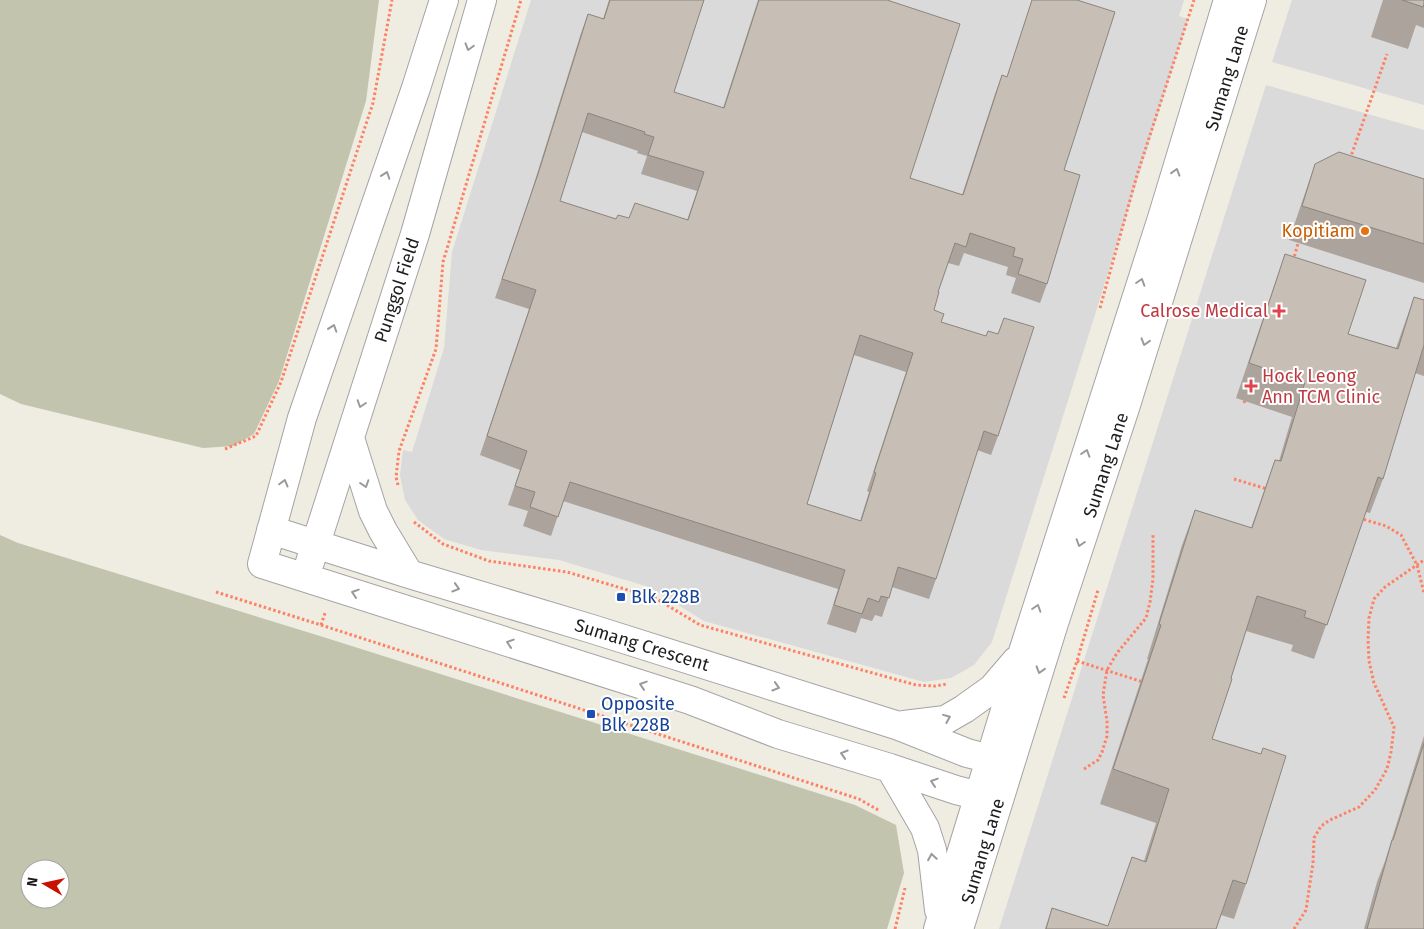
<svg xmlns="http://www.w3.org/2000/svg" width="1424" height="929" font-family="'Fira Sans',sans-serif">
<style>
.residential{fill:#dbdada}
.construction{fill:#c2c4ad;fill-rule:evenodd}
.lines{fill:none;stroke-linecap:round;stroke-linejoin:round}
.minor-casing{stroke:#a4a4a4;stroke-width:30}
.path{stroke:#ff8063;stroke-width:3;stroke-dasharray:2.5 2.5;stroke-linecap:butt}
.minor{stroke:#fff;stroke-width:28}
.wall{fill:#aba39c;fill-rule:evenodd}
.building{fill:#c7beb5;stroke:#8b857f;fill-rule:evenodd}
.oneway{stroke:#999}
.food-dot{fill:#e8710a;stroke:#fff;stroke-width:2}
.health-dot{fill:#e0444e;stroke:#fff;stroke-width:2}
.transit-dot{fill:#1a4fb4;stroke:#fff;stroke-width:2}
.labels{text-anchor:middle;stroke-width:4;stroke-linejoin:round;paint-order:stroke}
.street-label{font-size:18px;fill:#1d1d1d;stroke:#fff}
.food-label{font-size:18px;fill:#c56008;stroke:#fff;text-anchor:end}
.health-label{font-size:18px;fill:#be3a42;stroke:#fff;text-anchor:end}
.transit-label{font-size:18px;fill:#164399;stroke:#fff;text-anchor:start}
</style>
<rect width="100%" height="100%" fill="#efece2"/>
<path class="residential" d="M531 0H1184L1179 16 1188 19 992 642 974 665 951 678 924 682 704 621 649 587 559 560 481 550 444 539 418 520 405 500 400 475 403 450 412 452 444 348 452 252Z
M1292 0H1424V105L1272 62Z
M1266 85 1424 130V929H999Z"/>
<path class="construction" d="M0 0H379L366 101 279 381 254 434 233 446 203 448 21 404 0 394Z
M0 535 18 543 320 636 855 805 896 825 904 873 887 929H0ZM30 869H60V899H30Z"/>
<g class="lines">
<defs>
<path id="minor" d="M444 0 416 88 302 418 262 564 690 700 778 734 890 768 956 790 998 801
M350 438 373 511 383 531 409 574
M271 530 409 574 592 629 899 726 967 753 1006 763
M310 562 415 234 482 0
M904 725 945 720 964 709 992 689 1016 661
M890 768 925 828 932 850 939 910
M938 929 1022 655 1162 218 1228 0
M959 929 1054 623 1125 408 1252 0"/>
</defs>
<use href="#minor" class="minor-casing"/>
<path class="path" d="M1350 159 1387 54
M1293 261 1299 240
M1100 308 1137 175 1194 0
M1244 403 1246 397
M225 449 256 436 281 382 373 103 392 0
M1234 479 1267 489
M398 485 396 477 399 451 436 349 443 262 521 0
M1359 518 1386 526 1401 535 1417 565 1424 593
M414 522 443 544 489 561 567 572 655 598 700 625 916 685 935 686 947 684
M216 592 321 625 859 799 880 811
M321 625 325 613
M1077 661 1143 682
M1064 698 1077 661 1098 590
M1084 769 1098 760 1102 752 1107 736V721L1103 695 1107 670 1117 653 1146 618 1150 602 1153 579V535
M895 929 905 888
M1294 929 1306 910 1313 863 1314 838 1321 826 1330 820 1359 807 1375 790 1387 769 1391 752 1394 727 1374 683 1369 661 1368 640 1369 618 1374 599 1385 587 1424 560"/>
<use href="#minor" class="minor"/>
</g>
<path class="wall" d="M609 0H704L674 92 723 108 758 0H887L910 178 962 195 995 94 1002 75 1007 77 1032 0H1077L1064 170 1047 284 1040 303 1011 293 1016 278 1006 275 1008 267 964 253 959 266 948 263 938 292 934 310 941 322 986 336 998 334 1004 318 998 436 991 455 977 450 936 579 929 599 892 587 882 617 875 615 872 621 861 618 856 633 827 624 838 589 563 501 551 536 523 526 528 511 508 505 520 470 480 455 529 309 495 298 531 193 581 33 588 14 603 19ZM582 132 638 151 637 153 647 156 641 174 697 191 687 220 616 219 560 201ZM854 355 906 372 867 491 869 492 860 521 807 504Z
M1383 0H1424V28L1416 25 1408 49 1371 37Z
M1315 164 1424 179V283L1289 240 1303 199Z
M1285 254 1348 334 1396 348 1414 297 1424 300V376L1415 373 1383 479 1370 513 1366 512 1314 659 1291 651 1293 645 1246 631 1212 739 1246 884 1234 919 1221 915 1216 929H1045L1052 908 1108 926 1132 857 1144 861 1156 823 1100 804 1148 659H1147L1182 545 1195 510 1251 528 1275 460 1279 461 1292 417 1236 398 1273 289Z
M1424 736V929H1364L1377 882 1385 861Z"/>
<path class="building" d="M610 0H704L674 92 724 108 759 0H887L960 24 910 178 963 195 1002 75 1007 77 1032 0H1077L1115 12 1064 170 1080 175 1047 284 1018 274 1023 259 1013 256 1015 248 970 233 966 247 955 243 938 292H939L934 310 944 314 941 322 986 336 988 331 998 334 1004 318 1034 327 998 436 984 431 936 579 898 567 889 598 881 596 879 602 868 598 862 614 834 605 845 570 570 482 558 517 530 507 535 492 515 486 527 451 487 436 536 290 502 279 538 174 588 14 604 19ZM588 113 645 132 644 134 654 137 648 155 704 172 688 220 635 203 629 218 618 215 616 219 560 201ZM860 335 913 353 874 472 876 473 861 521 807 504Z
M1402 0H1424V4L1423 7Z
M1339 152 1424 179V244L1302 206 1315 164Z
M1285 254 1366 280 1348 334 1398 349 1414 297 1424 300V345L1383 479 1378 477 1327 625 1304 617 1306 611 1257 596 1231 678 1232 679 1212 739 1261 754 1263 748 1286 756 1246 884 1233 880 1216 929H1046L1052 908 1108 926 1132 857 1146 862 1169 789 1113 769 1161 625 1159 624 1195 510 1252 528 1275 460 1281 461 1305 382 1249 363Z
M1424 743V929H1367L1392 840H1393Z"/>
<defs><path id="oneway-chevron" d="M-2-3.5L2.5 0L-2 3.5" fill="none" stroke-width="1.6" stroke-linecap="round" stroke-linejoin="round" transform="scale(1.25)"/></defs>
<g class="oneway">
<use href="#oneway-chevron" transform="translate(469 47) rotate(106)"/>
<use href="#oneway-chevron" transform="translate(1176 172) rotate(-73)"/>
<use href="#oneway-chevron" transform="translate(386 175) rotate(-71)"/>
<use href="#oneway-chevron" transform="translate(1141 282) rotate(-72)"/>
<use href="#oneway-chevron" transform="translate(333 328) rotate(-71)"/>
<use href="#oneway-chevron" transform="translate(1145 342) rotate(107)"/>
<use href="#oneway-chevron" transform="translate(361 404) rotate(108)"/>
<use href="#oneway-chevron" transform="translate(1086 453) rotate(-72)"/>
<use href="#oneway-chevron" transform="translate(284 483) rotate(-75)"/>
<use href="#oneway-chevron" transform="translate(365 484) rotate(72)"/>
<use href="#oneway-chevron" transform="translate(1080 543) rotate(108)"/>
<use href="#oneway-chevron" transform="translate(456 588) rotate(17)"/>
<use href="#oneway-chevron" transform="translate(355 593) rotate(-162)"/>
<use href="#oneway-chevron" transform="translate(1037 608) rotate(-72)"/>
<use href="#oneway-chevron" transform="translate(510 643) rotate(-162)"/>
<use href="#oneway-chevron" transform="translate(1040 670) rotate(107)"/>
<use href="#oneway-chevron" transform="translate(643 685) rotate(-162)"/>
<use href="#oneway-chevron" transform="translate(776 687) rotate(17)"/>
<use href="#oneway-chevron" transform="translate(947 718) rotate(-22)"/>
<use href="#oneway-chevron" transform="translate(844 754) rotate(-163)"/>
<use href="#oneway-chevron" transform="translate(934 782) rotate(-162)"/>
<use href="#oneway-chevron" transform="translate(932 857) rotate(-99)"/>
</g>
<circle class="food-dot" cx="1365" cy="231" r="5"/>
<g class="health-dot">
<path d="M1276.5 303.5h5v5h5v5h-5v5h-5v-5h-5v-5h5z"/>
<path d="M1248.5 378.5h5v5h5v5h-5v5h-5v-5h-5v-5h5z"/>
</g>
<g class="transit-dot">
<rect x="616" y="592" width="10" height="10" rx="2.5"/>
<rect x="586" y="709" width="10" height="10" rx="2.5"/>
</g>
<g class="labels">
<g class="street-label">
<text transform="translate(1227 78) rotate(-73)" y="6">Sumang Lane</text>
<text transform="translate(397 290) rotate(-72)" y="6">Punggol Field</text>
<text transform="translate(1106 465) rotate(-72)" y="6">Sumang Lane</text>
<text transform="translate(642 645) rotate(17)" y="6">Sumang Crescent</text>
<text transform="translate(983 851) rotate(-73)" y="6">Sumang Lane</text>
</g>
<g class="food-label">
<text x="1355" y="237">Kopitiam</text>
</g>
<g class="health-label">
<text x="1268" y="317">Calrose Medical</text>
<text x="1262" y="382" text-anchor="start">Hock Leong<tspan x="1262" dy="21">Ann TCM Clinic</tspan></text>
</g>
<g class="transit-label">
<text x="631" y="603">Blk 228B</text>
<text x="601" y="710">Opposite<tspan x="601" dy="21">Blk 228B</tspan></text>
</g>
</g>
<g transform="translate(45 884) rotate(279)"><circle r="24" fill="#ffffff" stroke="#a5a5a5"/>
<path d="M0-4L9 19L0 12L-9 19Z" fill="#ca1100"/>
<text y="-8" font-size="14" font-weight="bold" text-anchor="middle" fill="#1d1d1d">N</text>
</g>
</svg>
